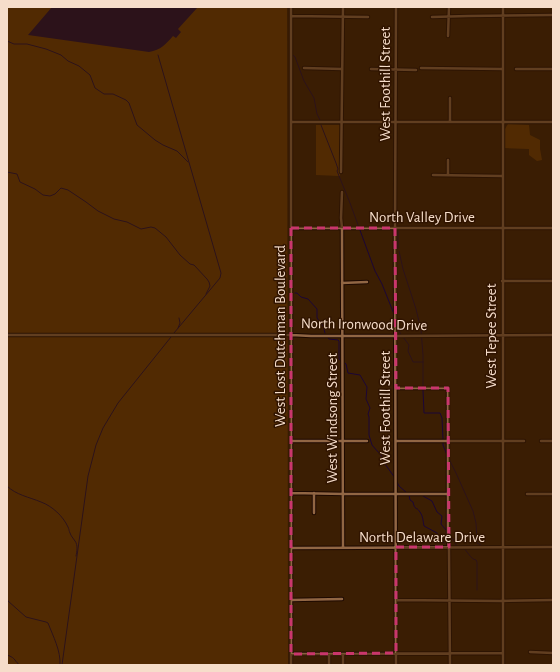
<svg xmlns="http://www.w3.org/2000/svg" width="560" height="672" font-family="'Alegreya Sans',sans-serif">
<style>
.green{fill:#6e3b02}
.water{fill:#1c0636}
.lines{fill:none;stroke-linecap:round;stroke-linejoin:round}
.stream{stroke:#1c0636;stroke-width:1}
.minor-casing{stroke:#1d0900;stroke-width:4.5}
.minor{stroke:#916644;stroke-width:2.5}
.marked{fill:none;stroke:#ca366c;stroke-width:3;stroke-dasharray:8 5;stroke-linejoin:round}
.labels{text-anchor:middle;stroke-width:3;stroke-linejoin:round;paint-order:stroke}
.street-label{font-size:15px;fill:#f6ddca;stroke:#301400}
</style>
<rect width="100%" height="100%" fill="#3b1e03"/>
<path class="green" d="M7 7H287L288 665H7Z
M508 124 529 125 530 135 540 140V149L542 160 537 161 529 155V149L505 148V129Z
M316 125H340V176L316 175Z"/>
<path class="water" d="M52 7H198L178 29 181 32 176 38 173 36C166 44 161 50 149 52L28 35Z"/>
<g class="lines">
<path class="stream" d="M7 41 14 44H27L46 49 61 55 68 61 79 66 90 75 95 88 104 94H113L126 100 129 103 137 125 155 140 163 145 177 151 188 162
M158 55 221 273 220 278 174 333
M293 55 295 57 304 81 314 98 317 114 320 120
M321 125 336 163 338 169 337 171 350 203 375 271 382 284 394 314
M7 172 17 174 20 182 35 189 43 195 50 196 55 194 61 188 68 190 86 202 98 211 114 219 127 222 141 229 151 227 155 228 166 237 180 255 190 264 194 265 207 279 209 282 210 286 206 294
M398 231V248
M399 251 403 269 416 309 421 330 423 355V386
M295 293H297L301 297 308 299 317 309V318L323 326 325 333
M396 323 398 330 401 334
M178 328 180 323 179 318
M403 337 409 345 408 351 413 362H423
M328 338 329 339 338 340 339 341V359L340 360
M345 363 346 364 348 373 360 375 367 387 366 399 370 408 368 414 369 417V435L372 445 385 460V464L395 478
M423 390 424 413H440L442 418 443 439
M443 443V445L447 455
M449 459 456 473 473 511 476 523 477 541V543L481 545
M397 482 399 486 407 493
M7 486C16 495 29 497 41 502 52 506 63 516 68 527 70 532 68 528 70 533 71 536 73 538 75 541 78 545 77 551 76 556
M409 495 410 500 413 502C415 511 416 506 420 512 423 516 423 521 424 526L437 533 444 543
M423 496 432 501 437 512 442 516 441 524 447 531
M450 537 453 539 456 545 458 546
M463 548C468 551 470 559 476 560L477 562V590
M7 599 8 601 26 617 46 622 48 623C53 636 61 651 60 665
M7 655C17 658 14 662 20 665
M62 665 88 476 96 445 103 428 118 403 171 337"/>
<defs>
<path id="minor" d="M291 7V665
M396 7 395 231 396 665
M503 7V665
M291 16 368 17
M432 17 468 16 553 15
M448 36 449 7
M304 68 342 69
M421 68 502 69
M371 69 416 70
M516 69H553
M291 122H553
M450 122V98
M341 172 343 7
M433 175 502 176
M448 175V160
M342 192 341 218 342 228 343 548
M291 228H553
M502 281H553
M342 283 367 282
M7 335H291L311 336H396L553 335
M396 388H448V534L449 550 450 665
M291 441H367
M396 441H524
M541 441H553
M291 493 345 494H448
M527 494H553
M314 513V493
M291 548 553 547
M291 600 342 599
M396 600 500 601 553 600
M530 652 553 653
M291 654 503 653
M329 654V665
M343 654V665"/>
</defs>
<use href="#minor" class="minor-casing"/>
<use href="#minor" class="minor"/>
</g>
<path d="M0 0H560V672H0ZM291 228H395L396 388H448L449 547H396V653L291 654Z" fill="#3b1e03" fill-opacity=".55" fill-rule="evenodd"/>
<path class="marked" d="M291 228H395L396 388H448L449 547H396V653L291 654Z"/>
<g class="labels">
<g class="street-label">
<text transform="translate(385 84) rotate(-90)" y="5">West Foothill Street</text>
<text x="422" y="222">North Valley Drive</text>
<text transform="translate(364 324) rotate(1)" y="5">North Ironwood Drive</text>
<text transform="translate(280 336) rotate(-90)" y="5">West Lost Dutchman Boulevard</text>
<text transform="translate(491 336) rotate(-90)" y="5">West Tepee Street</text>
<text transform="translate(385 408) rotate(-90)" y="5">West Foothill Street</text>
<text transform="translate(332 418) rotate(-90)" y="5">West Windsong Street</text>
<text x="422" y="542">North Delaware Drive</text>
</g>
</g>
<rect width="560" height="672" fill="none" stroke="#f6ddca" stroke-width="16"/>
</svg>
